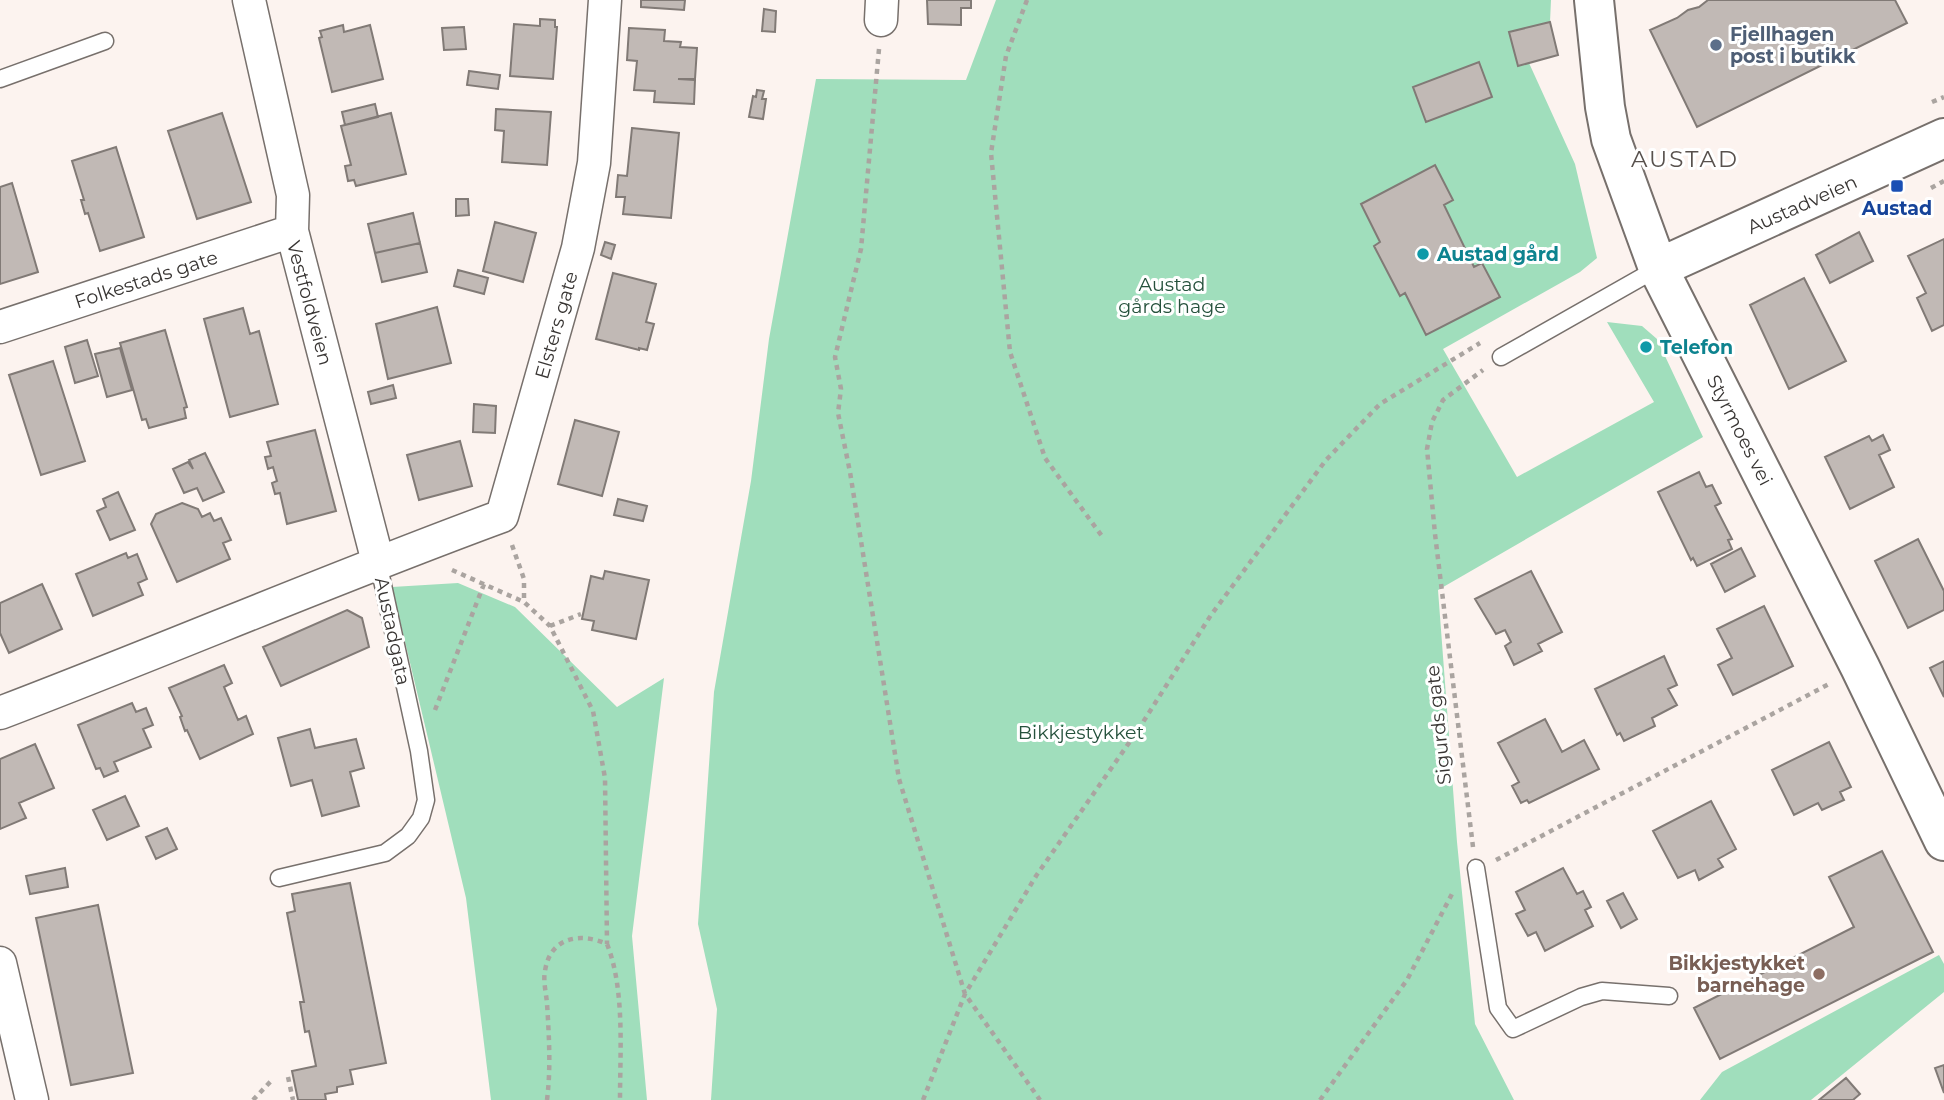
<svg xmlns="http://www.w3.org/2000/svg" width="1944" height="1100" font-family="Montserrat,sans-serif">
<style>
.green{fill:#a0debc}
.building{fill:#c1b9b5;stroke:#817a76;stroke-width:2}
.lines{fill:none;stroke-linecap:round;stroke-linejoin:round}
.lane-casing{stroke:#77706c;stroke-width:19}
.street-casing{stroke:#77706c;stroke-width:35}
.secondary-casing{stroke:#77706c;stroke-width:42}
.path{stroke:#aaa4a0;stroke-width:4.5;stroke-dasharray:5 5;stroke-linecap:butt}
.lane{stroke:#fff;stroke-width:16}
.street{stroke:#fff;stroke-width:32}
.secondary{stroke:#fff;stroke-width:38}
.service-dot{fill:#5c6f8a;stroke:#fff;stroke-width:2.5}
.transit-dot{fill:#1a4fb4;stroke:#fff;stroke-width:2.5}
.culture-dot{fill:#0f9aa8;stroke:#fff;stroke-width:2.5}
.education-dot{fill:#8d6e63;stroke:#fff;stroke-width:2.5}
.labels{text-anchor:middle;stroke-width:6;stroke-linejoin:round;paint-order:stroke}
.service-label{font-size:19px;font-weight:bold;fill:#4e5e75;stroke:#fff;text-anchor:start}
.street-label{font-size:19px;fill:#383533;stroke:#fff}
.transit-label{font-size:19px;font-weight:bold;fill:#164399;stroke:#fff}
.culture-label{font-size:19px;font-weight:bold;fill:#0d838f;stroke:#fff;text-anchor:start}
.park-label{font-size:19px;fill:#25513c;stroke:#fff}
.education-label{font-size:19px;font-weight:bold;fill:#785e54;stroke:#fff;text-anchor:end}
.quarter-label{font-size:23px;letter-spacing:2px;fill:#58514d;stroke:#fff}
</style>
<rect width="100%" height="100%" fill="#fcf3ef"/>
<path class="green" d="M996 0H1551L1550 22 1558 55 1529 63 1575 164 1597 258 1580 272 1443 349 1517 477 1654 402 1607 322 1642 326 1657 339 1703 437 1438 590 1457 842 1475 1024 1514 1100H711L717 1009 698 924 714 692 751 481 769 339 816 79 966 80Z
M458 583 515 607 617 707 664 678 632 936 647 1100H491L466 898 392 587Z
M1939 955 1944 964V992L1811 1100H1700L1722 1072Z"/>
<path class="building" d="M641 0H685L684 10 641 7Z
M927 0H971V8H961V25L928 24Z
M1708 0H1895L1907 23 1697 127 1650 30 1677 18 1688 10 1699 7Z
M764 9 776 11 775 32 762 31Z
M540 19 555 20V27H557L553 79 510 76 514 24 540 26Z
M1550 22 1558 55 1518 66 1509 32Z
M343 25 344 32 370 25 383 79 332 92 319 38 322 37 320 31Z
M464 27 466 49 444 50 442 28Z
M629 28 665 30 664 41 681 42 680 47 697 48 695 79H678L695 80 694 104 654 102 655 91 634 90 637 61 627 60Z
M1479 62 1492 97 1426 122 1413 87Z
M469 71 500 75 498 89 467 85Z
M757 90 764 91 762 99H766L763 119 749 117 753 96 756 97Z
M375 104 378 117 345 125 342 112Z
M496 109 551 112 547 165 502 162 504 131 495 130Z
M222 113 251 202 197 219 168 131Z
M391 113 406 174 356 186 354 180 348 181 345 166 351 165 341 126Z
M632 128 679 133 671 218 623 214 625 197H616L618 175 627 176Z
M116 147 144 237 100 251 88 213 85 214 81 200H84L72 161Z
M1435 165 1453 200 1444 205 1474 267 1482 263 1500 297 1426 335 1405 293 1400 296 1374 246 1380 242 1361 204Z
M12 183 38 272 0 284V187Z
M456 199H468L469 215 456 216Z
M413 213 420 243 375 253 368 224Z
M495 222 536 233 523 282 483 271Z
M1859 232 1873 261 1830 283 1816 255Z
M1944 239V325L1932 331 1917 298 1926 293 1908 256Z
M605 242 615 245 611 259 601 255Z
M420 243 427 272 382 282 375 253Z
M458 270 488 278 484 294 454 286Z
M613 273 656 284 646 322 654 324 647 350 639 348V350L596 339Z
M1804 278 1846 361 1789 389 1750 305Z
M437 307 451 363 388 379 376 324Z
M243 308 250 334 259 331 278 404 230 417 204 319Z
M165 330 187 407 184 408 186 418 149 428 146 419 142 420 120 343Z
M87 340 98 376 75 383 65 347Z
M120 348 132 390 107 397 95 354Z
M53 361 85 461 41 475 9 375Z
M393 385 396 398 371 404 368 392Z
M474 404 496 406 495 433 473 432Z
M575 420 619 432 602 496 558 484Z
M315 430 336 511 287 524 280 493 275 494 272 483 277 481 273 467 268 469 265 457 271 456 267 442Z
M1883 435 1890 450 1879 455 1894 487 1850 509 1825 457 1869 436 1872 441Z
M460 441 472 486 419 500 407 455Z
M205 453 224 492 203 501 197 488 184 493 173 469 188 462 193 469 189 460Z
M1699 472 1706 487 1712 485 1721 503 1715 506 1732 539 1728 540 1732 549 1697 566 1693 558 1691 560 1658 492Z
M118 492 135 530 110 540 97 511 106 507 103 499Z
M618 499 647 506 643 521 614 515Z
M182 503 198 509 202 517 210 513 214 521 221 518 231 540 223 543 230 559 177 582 151 524 156 514Z
M1918 539 1944 591V610L1908 628 1875 561Z
M1741 548 1755 576 1725 592 1711 564Z
M126 553 128 558 137 554 147 579 138 583 143 595 93 616 76 574Z
M605 571 649 580 636 639 592 630 594 621 582 619 591 576 603 579Z
M1531 571 1562 632 1538 644 1542 651 1514 665 1505 646 1511 642 1505 630 1496 634 1475 599Z
M42 584 62 629 9 653 0 633V603Z
M1764 606 1793 666 1733 695 1718 665 1732 658 1717 629Z
M347 610 362 618 369 647 281 686 263 647Z
M1664 656 1677 685 1668 689 1677 705 1652 718 1655 726 1624 741 1620 733 1617 735 1595 689Z
M1944 661V697L1930 668Z
M224 665 232 683 224 687 238 720 246 716 253 734 200 759 187 730 185 731 180 717 182 716 169 688Z
M132 703 136 712 146 708 153 725 143 729 151 747 114 762 118 771 104 777 100 768 96 769 78 725Z
M1545 719 1562 752 1584 740 1599 769 1529 803 1527 800 1521 803 1512 786 1519 782 1498 743Z
M310 729 315 748 356 739 364 768 350 772 359 806 322 816 312 780 291 786 278 738Z
M1829 742 1851 787 1840 792 1844 800 1822 810 1818 803 1794 815 1772 770Z
M35 744 54 788 19 803 26 818 0 829V759Z
M125 796 139 826 107 840 93 810Z
M1711 801 1736 849 1718 859 1723 867 1699 880 1695 870 1678 878 1653 831Z
M167 828 177 849 156 859 146 837Z
M1882 851 1933 952 1720 1059 1694 1008 1854 927 1829 877Z
M65 868 68 887 30 894 26 876Z
M1563 868 1577 894 1583 891 1591 907 1585 910 1593 926 1545 951 1536 932 1528 936 1516 914 1525 910 1516 892Z
M350 883 386 1063 350 1070 353 1084 337 1087V1092L325 1094 326 1100H298L292 1071 316 1066 309 1031 305 1032 300 1002H304L287 913 295 911 292 894Z
M1623 893 1637 919 1621 928 1607 901Z
M98 905 133 1073 71 1085 36 918Z
M1944 1065V1093L1935 1068Z
M1846 1078 1860 1094 1853 1100H1819Z"/>
<g class="lines">
<defs>
<path id="lane" d="M0 79 105 41
M1501 357 1658 268
M1476 868 1498 1008 1513 1029 1581 997 1602 991 1669 996
M279 878 385 853 408 836 421 818 426 800 419 751 378 562"/>
<path id="street" d="M249 0 293 195 292 231 378 562
M881 20 882 0
M0 327 292 231
M0 713C168 649 333 578 502 516L578 248 594 163 605 0
M0 963 32 1100"/>
<path id="secondary" d="M1594 0 1605 107 1611 139 1658 268 1860 667 1944 841
M1658 268 1944 138"/>
</defs>
<use href="#lane" class="lane-casing"/>
<use href="#street" class="street-casing"/>
<use href="#secondary" class="secondary-casing"/>
<path class="path" d="M1027 0 1006 56 991 153 1010 352 1045 458 1104 539
M879 49 861 249 835 357 841 389 838 413 850 472 899 779 965 994 1040 1100
M1932 102 1944 97
M1931 188 1944 181
M512 545 524 579V602
M452 570 524 602 550 626 593 711 605 778 607 944
M550 626 581 614
M435 710 484 584
M1473 847 1435 534 1427 449 1432 422 1443 400 1483 370
M1496 860 1829 684
M288 1077 293 1100
M253 1100 271 1081
M547 1100C551 1068 549 1036 547 1003 546 993 543 980 545 971 550 937 580 932 607 944 625 989 620 1051 620 1100
M923 1100 965 994 1036 876 1138 730 1211 615 1326 460 1380 404 1480 343
M1320 1100 1407 980 1453 892"/>
<use href="#lane" class="lane"/>
<use href="#street" class="street"/>
<use href="#secondary" class="secondary"/>
</g>
<circle class="service-dot" cx="1716" cy="45" r="7"/>
<rect class="transit-dot" x="1890" y="179" width="14" height="14" rx="3.5"/>
<g class="culture-dot">
<circle cx="1423" cy="254" r="7"/>
<circle cx="1646" cy="347" r="7"/>
</g>
<circle class="education-dot" cx="1819" cy="974" r="7"/>
<g class="labels">
<g class="service-label">
<text x="1730" y="41">Fjellhagen<tspan x="1730" dy="22">post i butikk</tspan></text>
</g>
<g class="street-label">
<text transform="translate(1802 204) rotate(-24)" y="7">Austadveien</text>
<text transform="translate(146 279) rotate(-18)" y="7">Folkestads gate</text>
<text transform="translate(310 303) rotate(75)" y="7">Vestfoldveien</text>
<text transform="translate(556 325) rotate(-74)" y="7">Elsters gate</text>
<text transform="translate(1740 430) rotate(63)" y="7">Styrmoes vei</text>
<text transform="translate(393 631) rotate(78)" y="7">Austadgata</text>
<text transform="translate(1438 725) rotate(-96)" y="7">Sigurds gate</text>
</g>
<g class="transit-label">
<text x="1897" y="215">Austad</text>
</g>
<g class="culture-label">
<text x="1437" y="261">Austad gård</text>
<text x="1660" y="354">Telefon</text>
</g>
<g class="park-label">
<text x="1172" y="291">Austad<tspan x="1172" dy="22">gårds hage</tspan></text>
<text x="1081" y="739">Bikkjestykket</text>
</g>
<g class="education-label">
<text x="1805" y="970">Bikkjestykket<tspan x="1805" dy="22">barnehage</tspan></text>
</g>
<g class="quarter-label">
<text x="1685" y="167">AUSTAD</text>
</g>
</g>
</svg>
